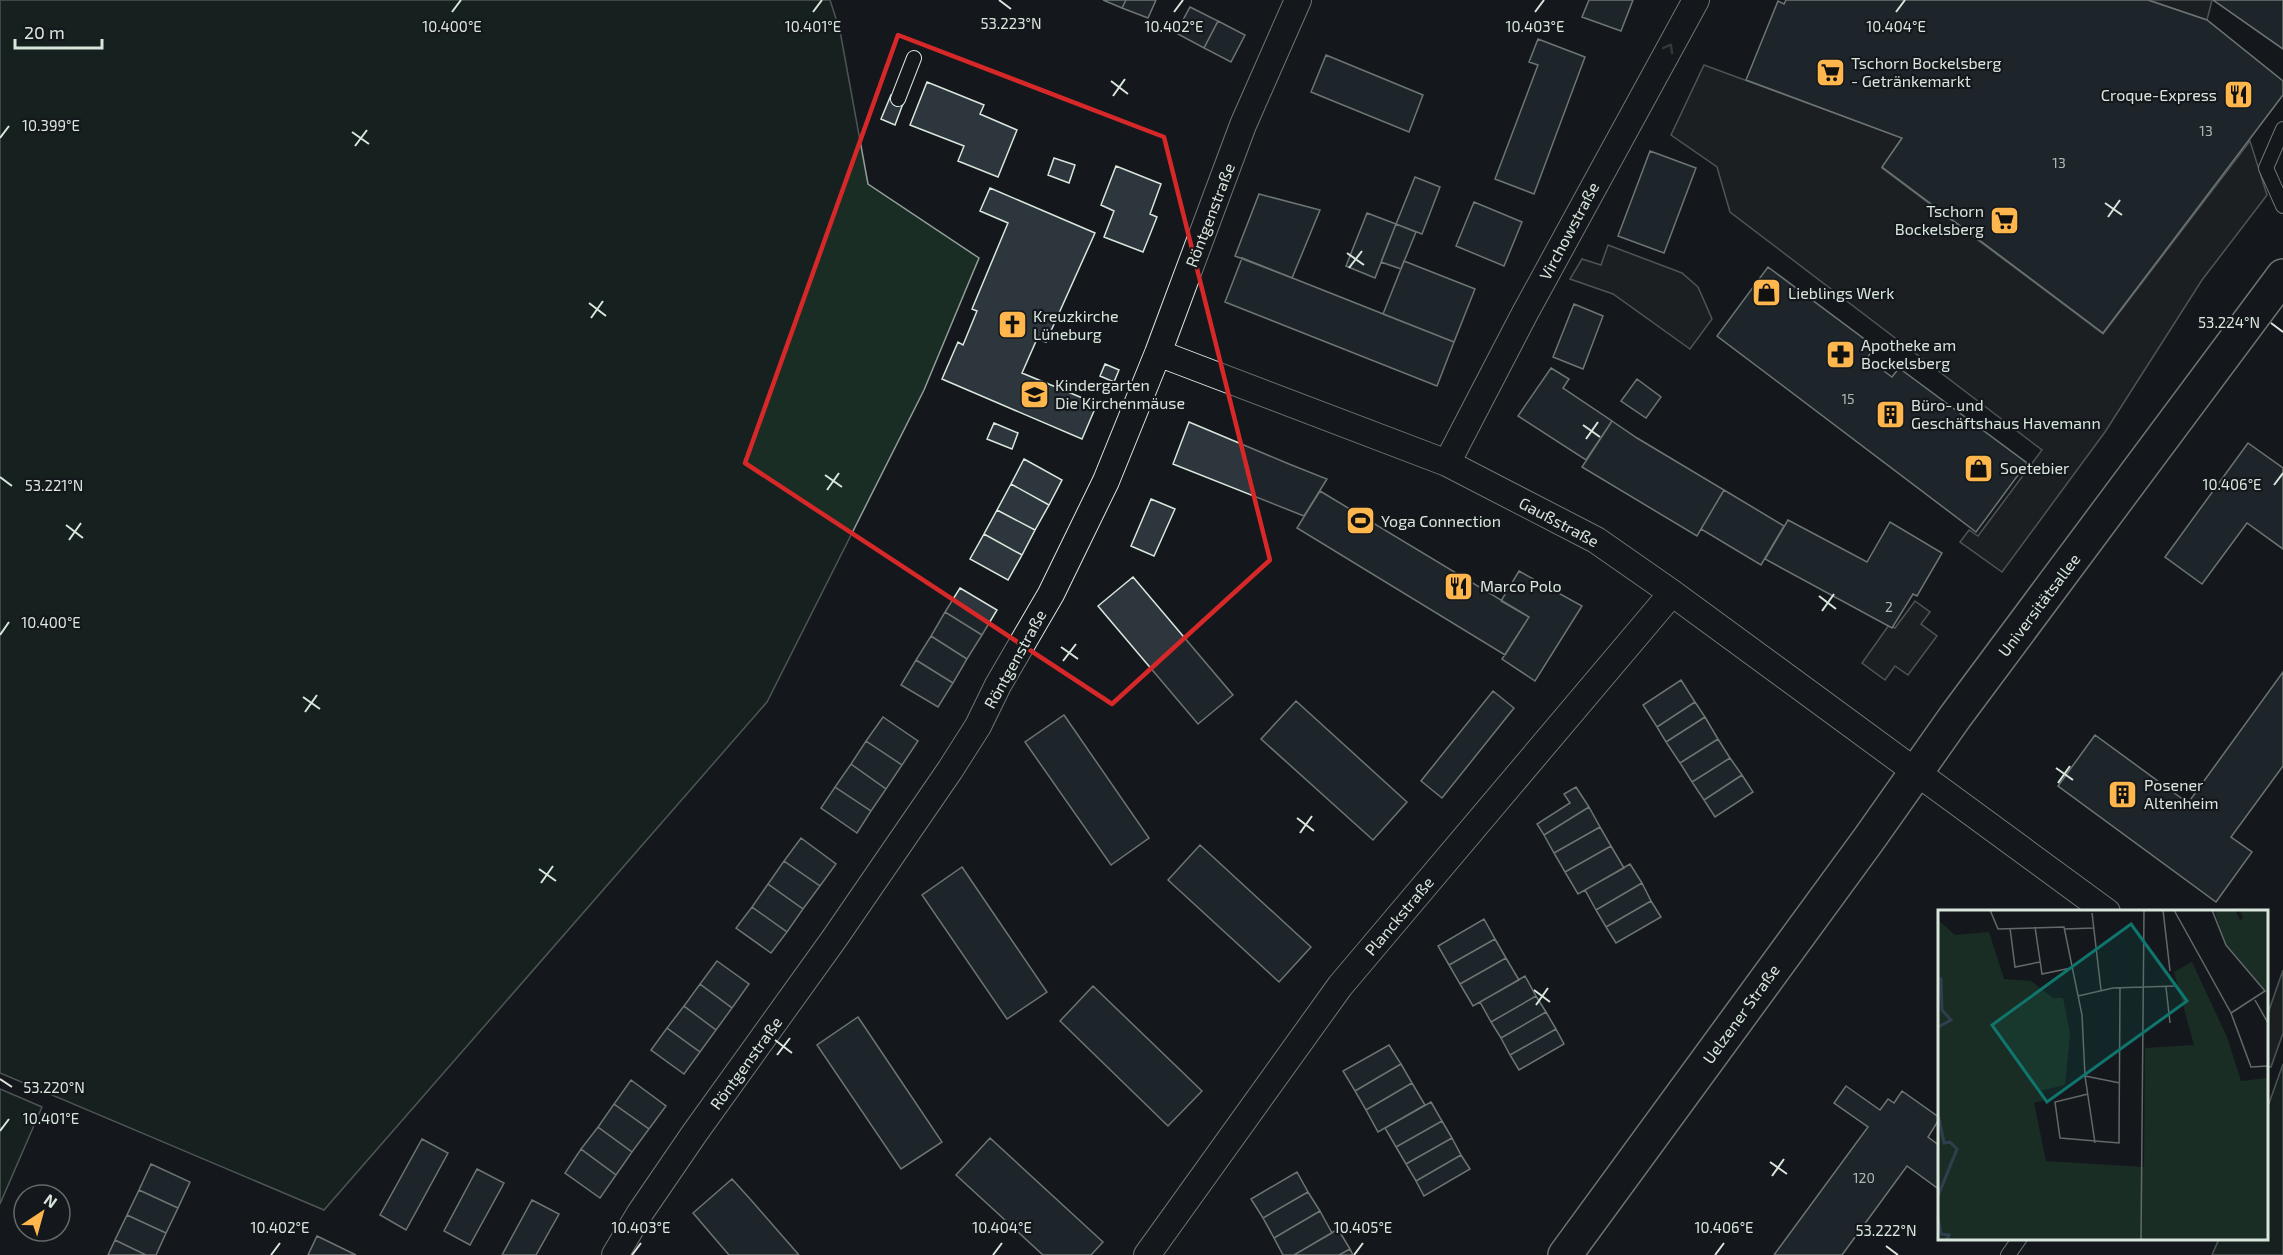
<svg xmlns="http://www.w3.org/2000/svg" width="2283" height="1255" font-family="'Exo 2',sans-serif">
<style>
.green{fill:#1a2d24;stroke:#939e99;stroke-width:1.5}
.parking{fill:#24282b;stroke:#939e99;stroke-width:1.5}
.building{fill:#2c363c;stroke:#d8e6dc;stroke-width:1.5}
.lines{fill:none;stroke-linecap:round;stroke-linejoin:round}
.lane-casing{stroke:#d8e6dc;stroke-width:16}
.street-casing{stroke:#d8e6dc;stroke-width:28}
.secondary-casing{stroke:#d8e6dc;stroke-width:36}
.lane{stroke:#14181c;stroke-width:14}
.street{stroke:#14181c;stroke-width:26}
.secondary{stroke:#14181c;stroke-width:33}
.oneway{stroke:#59605f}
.marked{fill:none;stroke:#d62828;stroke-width:4.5;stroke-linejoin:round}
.ticks{fill:none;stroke:#d8e6dc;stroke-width:2}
.labels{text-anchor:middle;stroke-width:4.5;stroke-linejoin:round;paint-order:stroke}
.number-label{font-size:14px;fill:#adbab4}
.poi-label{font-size:16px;fill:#d8e6dc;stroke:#14181c;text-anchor:start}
.street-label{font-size:16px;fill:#d8e6dc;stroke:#14181c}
.inset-river{fill:none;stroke:#2f3f4d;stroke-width:3}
.inset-road{fill:none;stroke:#626a69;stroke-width:1.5}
.view{fill:#0f766e;fill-opacity:0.15;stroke:#0f766e;stroke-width:3}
.inset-edge{fill:none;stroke:#d8e6dc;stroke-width:3}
.ticks-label{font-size:15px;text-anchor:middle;fill:#d8e6dc;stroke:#14181c;stroke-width:4.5;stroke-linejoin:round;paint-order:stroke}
</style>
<rect width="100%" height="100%" fill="#14181c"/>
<path class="green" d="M0 0H830L840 31 868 184 979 258 924 390 767 702 324 1210 0 1073Z
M2283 1064V1255H2212L2219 1239 2266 1238 2267 1109Z
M0 1089 42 1107 0 1204Z"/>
<path class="parking" d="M2148 0H2212L2207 20Z
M1704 65 1902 138 1882 168 2103 334 2250 141 2267 195 2202 280 2105 432 2002 572 1960 542 1969 530 1978 536 2042 450 1730 212 1717 167 1671 135Z
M1608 245 1682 273 1698 287 1712 319 1690 349 1613 294 1570 279 1582 259 1601 265Z
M1915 601 1930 612 1921 624 1937 636 1908 675 1895 666 1885 680 1862 663 1889 625 1895 628Z
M2283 970V1033L2271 1067 2267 1066V1016Z"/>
<path class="building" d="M1103 0H1126L1122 8Z
M1126 0H1156L1148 18 1122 8Z
M1589 0H1633L1621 31 1582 17Z
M1786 0H2148L2207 20 2283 81V95L2103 333 1882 167 1902 138 1746 80 1778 1 1784 4Z
M2213 0H2283V49Z
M1190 7 1218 21 1204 48 1176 33Z
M1218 21 1245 35 1231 62 1204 48Z
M1538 39 1585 57 1534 194 1495 179 1538 65 1529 62Z
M1326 55 1423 95 1409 132 1311 92Z
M927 82 984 105 980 114 1017 130 998 177 958 161 964 146 910 125Z
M891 95 904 101 895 125 881 119Z
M1650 151 1696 168 1664 253 1618 236Z
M1054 158 1075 165 1069 183 1048 175Z
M1116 166 1161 184 1150 214 1157 217 1143 252 1104 237 1114 211 1101 205Z
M1415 177 1440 187 1422 234 1396 224Z
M990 188 1095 233 1046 342 1037 339 1022 373 1097 404 1082 439 942 379 958 342 963 345 977 311 972 309 1008 223 980 211Z
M1259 194 1320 210 1292 278 1235 256Z
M1474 202 1522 222 1504 266 1456 246Z
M1367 213 1396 224 1375 278 1346 266Z
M1396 224 1416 232 1401 269 1381 262Z
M1242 258 1454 342 1437 386 1225 302Z
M1404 261 1475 289 1454 342 1383 314Z
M1768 267 1875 347 1867 358 1880 368 1892 377 1899 368 2027 463 1976 532 1717 336Z
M1574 304 1603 316 1583 369 1553 357Z
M1105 364 1119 370 1114 382 1100 376Z
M1551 368 1569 379 1563 388 1612 421 1586 460 1518 416Z
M1637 379 1661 397 1646 418 1621 401Z
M1612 421 1637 438 1724 490 1697 536 1582 467Z
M1189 422 1289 464 1327 479 1304 516 1173 464Z
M994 423 1018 433 1012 449 987 439Z
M2248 443 2283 468V549L2247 523 2202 584 2165 557Z
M1024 459 1062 480 1049 505 1011 484Z
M1011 484 1049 505 1035 530 997 510Z
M1724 490 1784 526 1761 565 1701 529Z
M1320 491 1529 617 1505 655 1297 528Z
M1151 499 1175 509 1154 556 1131 546Z
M997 510 1035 530 1022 555 984 534Z
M1788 520 1867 562 1890 522 1942 553 1917 596 1913 594 1892 628 1765 559Z
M984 534 1022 555 1008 580 970 559Z
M1519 571 1582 606 1535 681 1502 659 1529 617 1501 601Z
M1133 577 1233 695 1198 724 1098 606Z
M960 588 997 610 982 635 945 612Z
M945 612 982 635 967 659 931 636Z
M931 636 967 659 953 683 916 660Z
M916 660 953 683 938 707 901 685Z
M2283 672V766L2231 837 2252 852 2216 902 2058 786 2095 735 2188 803Z
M1681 680 1695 702 1657 727 1643 705Z
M1493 691 1514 708 1442 798 1421 781Z
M1296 701 1407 802 1373 840 1261 739Z
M1695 702 1705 717 1666 742 1657 727Z
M1064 715 1149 838 1111 865 1025 742Z
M883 717 918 741 902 765 866 741Z
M1705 717 1718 739 1680 763 1666 742Z
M1718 739 1730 758 1692 782 1680 763Z
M866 741 902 765 886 789 851 764Z
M1730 758 1742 775 1704 800 1692 782Z
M851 764 886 789 871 811 835 787Z
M1742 775 1753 792 1715 817 1704 800Z
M835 787 871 811 857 833 821 808Z
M1576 787 1589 807 1544 835 1537 824 1570 803 1564 794Z
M1589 807 1600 827 1554 853 1544 835Z
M1600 827 1611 846 1565 872 1554 853Z
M801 838 836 864 820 886 784 861Z
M1200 845 1311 947 1279 982 1168 880Z
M1611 846 1624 868 1578 894 1565 872Z
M784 861 820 886 803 909 768 884Z
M1630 864 1642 883 1596 910 1585 890Z
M962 867 1047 992 1007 1019 922 895Z
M1642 883 1651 901 1606 927 1596 910Z
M768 884 803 909 787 932 752 907Z
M1651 901 1661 917 1616 943 1606 927Z
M752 907 787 932 771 953 736 928Z
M1484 919 1495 939 1449 965 1438 946Z
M1495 939 1506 958 1460 984 1449 965Z
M1506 958 1519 980 1473 1006 1460 984Z
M717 961 749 984 732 1008 700 984Z
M1525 976 1536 996 1491 1022 1480 1002Z
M700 984 732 1008 716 1030 684 1006Z
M1093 986 1202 1091 1168 1126 1060 1021Z
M1536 996 1546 1012 1501 1038 1491 1022Z
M684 1006 716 1030 700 1052 667 1028Z
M1546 1012 1556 1029 1510 1055 1501 1038Z
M858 1017 942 1142 901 1169 817 1045Z
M667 1028 700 1052 684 1074 651 1050Z
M1556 1029 1564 1044 1519 1070 1510 1055Z
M1389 1045 1401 1064 1355 1091 1343 1071Z
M1401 1064 1412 1083 1366 1110 1355 1091Z
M631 1080 666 1106 649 1129 614 1104Z
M1412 1083 1425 1105 1378 1132 1366 1110Z
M1846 1086 1880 1110 1888 1099 1894 1103 1902 1091 1940 1118 1928 1137 1940 1146V1190L1907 1166 1842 1255H1774L1868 1127 1834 1103Z
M1431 1102 1442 1121 1396 1147 1385 1128Z
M614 1104 649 1129 632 1152 598 1127Z
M1442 1121 1452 1138 1406 1164 1396 1147Z
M598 1127 632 1152 616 1175 581 1149Z
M990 1138 1103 1242 1091 1255H1043L956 1175Z
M1452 1138 1461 1155 1416 1181 1406 1164Z
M422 1139 448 1153 406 1230 380 1215Z
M581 1149 616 1175 600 1198 565 1173Z
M1461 1155 1470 1169 1424 1196 1416 1181Z
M151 1164 190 1182 178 1208 139 1190Z
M477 1169 504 1183 470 1245 444 1231Z
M1297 1172 1308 1192 1263 1218 1251 1199Z
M732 1179 751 1200 799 1255H729L693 1213Z
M139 1190 178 1208 166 1233 127 1215Z
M1308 1192 1320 1211 1274 1238 1263 1218Z
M532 1200 559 1214 536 1255H502Z
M1320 1211 1332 1233 1294 1255H1283L1274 1238Z
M127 1215 166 1233 156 1255H146L115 1240Z
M1338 1229 1350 1249 1339 1255H1294Z
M317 1236 356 1255H308Z
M115 1240 146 1255H108Z
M1350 1249 1353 1255H1339Z"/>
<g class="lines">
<defs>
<path id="lane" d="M898 99 914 58
M2283 129 2266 168 2283 206
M2008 1255 2020 1238"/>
<path id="street" d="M1158 353 1447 463 1596 540 1672 593 2107 912
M1447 463 1525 313 1696 0
M615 1255 640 1213 694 1134 834 939 950 770 978 726 998 685 1051 594 1106 481 1158 353 1243 125 1298 0
M1147 1255 1340 986 1672 593"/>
<path id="secondary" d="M1565 1255 1869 839 1955 717 2283 276"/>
</defs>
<use href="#lane" class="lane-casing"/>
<use href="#street" class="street-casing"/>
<use href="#secondary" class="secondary-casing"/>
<use href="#lane" class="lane"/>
<use href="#street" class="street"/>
<use href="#secondary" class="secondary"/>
</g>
<defs><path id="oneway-chevron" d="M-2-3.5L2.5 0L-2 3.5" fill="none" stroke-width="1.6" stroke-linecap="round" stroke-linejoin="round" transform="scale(1.5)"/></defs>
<use class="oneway" href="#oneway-chevron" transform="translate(1669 48) rotate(-61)"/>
<path d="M0 0H2283V1255H0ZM898 35 1164 137 1270 560 1112 704 745 463Z" fill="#14181c" fill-opacity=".55" fill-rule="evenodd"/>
<path class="marked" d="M898 35 1164 137 1270 560 1112 704 745 463Z"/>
<path class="ticks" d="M999 0 1011 9M452 12 461 0M813 12 822 0M1174 12 1183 0M1535 12 1544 0M1896 12 1905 0M1111 81 1128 94M1113 96 1125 79M352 132 369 144M0 138 9 126M355 146 367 130M2105 203 2122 215M2108 217 2120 200M1347 253 1364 265M1349 268 1362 251M589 303 606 316M591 318 603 301M2271 323 2283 332M1583 425 1600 437M1586 439 1598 422M825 475 842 487M0 477 12 486M2274 485 2283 473M827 490 839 473M66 525 83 538M69 540 81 523M1819 596 1836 609M1822 611 1834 594M0 635 9 622M1061 647 1078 659M1063 661 1076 644M303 697 320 709M305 712 317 695M2056 768 2073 780M2058 783 2070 766M1297 818 1314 831M1300 833 1312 816M539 869 556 881M541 883 553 866M1534 990 1550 1002M1536 1005 1548 988M775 1040 792 1053M777 1055 790 1038M0 1079 12 1087M0 1131 9 1119M1770 1162 1787 1174M1772 1176 1784 1159M1886 1246 1898 1255M271 1255 280 1243M632 1255 641 1243M993 1255 1002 1243M1354 1255 1363 1243M1715 1255 1724 1243"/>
<defs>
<symbol id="supermarket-square" viewBox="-11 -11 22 22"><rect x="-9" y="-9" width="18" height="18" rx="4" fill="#ffb74d" stroke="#14181c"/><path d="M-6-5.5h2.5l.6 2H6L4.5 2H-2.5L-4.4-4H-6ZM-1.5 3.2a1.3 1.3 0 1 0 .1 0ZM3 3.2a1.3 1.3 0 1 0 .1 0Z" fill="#111"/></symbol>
<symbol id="restaurant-square" viewBox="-11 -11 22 22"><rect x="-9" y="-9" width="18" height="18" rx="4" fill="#ffb74d" stroke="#14181c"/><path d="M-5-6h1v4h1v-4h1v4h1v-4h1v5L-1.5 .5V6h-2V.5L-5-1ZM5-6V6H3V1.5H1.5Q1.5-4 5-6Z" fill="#111"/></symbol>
<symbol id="shop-square" viewBox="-11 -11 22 22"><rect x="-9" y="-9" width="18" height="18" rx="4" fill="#ffb74d" stroke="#14181c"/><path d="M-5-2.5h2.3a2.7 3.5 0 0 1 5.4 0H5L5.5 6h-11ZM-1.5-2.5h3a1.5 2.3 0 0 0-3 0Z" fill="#111"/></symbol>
<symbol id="church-square" viewBox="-11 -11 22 22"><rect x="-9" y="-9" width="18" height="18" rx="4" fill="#ffb74d" stroke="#14181c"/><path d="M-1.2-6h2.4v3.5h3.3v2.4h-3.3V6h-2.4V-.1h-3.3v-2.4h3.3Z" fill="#111"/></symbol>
<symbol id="pharmacy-square" viewBox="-11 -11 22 22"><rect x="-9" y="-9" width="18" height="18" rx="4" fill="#ffb74d" stroke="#14181c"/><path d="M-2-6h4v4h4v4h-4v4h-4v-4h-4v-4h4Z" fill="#111"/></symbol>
<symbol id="school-square" viewBox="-11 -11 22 22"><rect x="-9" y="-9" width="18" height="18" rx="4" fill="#ffb74d" stroke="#14181c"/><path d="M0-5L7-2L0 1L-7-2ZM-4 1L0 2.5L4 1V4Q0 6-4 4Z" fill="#111"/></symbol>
<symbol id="building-square" viewBox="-11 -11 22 22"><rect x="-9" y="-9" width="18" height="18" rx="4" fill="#ffb74d" stroke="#14181c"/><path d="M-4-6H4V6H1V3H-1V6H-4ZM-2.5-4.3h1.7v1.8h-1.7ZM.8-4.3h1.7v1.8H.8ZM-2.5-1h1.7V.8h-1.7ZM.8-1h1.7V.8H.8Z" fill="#111"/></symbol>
<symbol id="stadium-square" viewBox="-11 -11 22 22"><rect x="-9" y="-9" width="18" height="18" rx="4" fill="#ffb74d" stroke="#14181c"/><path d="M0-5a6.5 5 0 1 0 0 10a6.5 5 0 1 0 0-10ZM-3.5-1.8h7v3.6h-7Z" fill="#111"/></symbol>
</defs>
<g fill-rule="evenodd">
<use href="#supermarket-square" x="1814" y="56" width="33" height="33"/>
<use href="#restaurant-square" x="2222" y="78" width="33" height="33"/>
<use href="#supermarket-square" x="1988" y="204" width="33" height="33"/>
<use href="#shop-square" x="1750" y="276" width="33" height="33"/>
<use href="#church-square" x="996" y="308" width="33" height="33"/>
<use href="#pharmacy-square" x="1824" y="338" width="33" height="33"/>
<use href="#school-square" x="1018" y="378" width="33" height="33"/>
<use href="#building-square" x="1874" y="398" width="33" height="33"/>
<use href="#shop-square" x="1962" y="452" width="33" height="33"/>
<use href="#stadium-square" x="1344" y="504" width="33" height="33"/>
<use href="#restaurant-square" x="1442" y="570" width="33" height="33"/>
<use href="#building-square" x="2106" y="778" width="33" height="33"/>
</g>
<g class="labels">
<g class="number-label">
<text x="2206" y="136">13</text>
<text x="2059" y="168">13</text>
<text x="1848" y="404">15</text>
<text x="1889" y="612">2</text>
<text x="1864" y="1183">120</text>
</g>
<g class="poi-label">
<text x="1851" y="69">Tschorn Bockelsberg<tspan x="1851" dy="18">- Getränkemarkt</tspan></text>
<text x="2217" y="101" text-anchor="end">Croque-Express</text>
<text x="1984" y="217" text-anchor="end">Tschorn<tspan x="1984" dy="18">Bockelsberg</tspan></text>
<text x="1788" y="299">Lieblings Werk</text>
<text x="1033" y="322">Kreuzkirche<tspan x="1033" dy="18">Lüneburg</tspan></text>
<text x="1861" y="351">Apotheke am<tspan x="1861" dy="18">Bockelsberg</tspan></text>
<text x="1055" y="391">Kindergarten<tspan x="1055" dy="18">Die Kirchenmäuse</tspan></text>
<text x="1911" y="411">Büro- und<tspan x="1911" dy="18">Geschäftshaus Havemann</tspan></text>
<text x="2000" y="474">Soetebier</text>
<text x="1381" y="527">Yoga Connection</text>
<text x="1480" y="592">Marco Polo</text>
<text x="2144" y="791">Posener<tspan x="2144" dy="18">Altenheim</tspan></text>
</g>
<g class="street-label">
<text transform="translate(1210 215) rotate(-69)" y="6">Röntgenstraße</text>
<text transform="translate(1569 231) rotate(-62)" y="6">Virchowstraße</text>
<text transform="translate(1559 522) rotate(28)" y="6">Gaußstraße</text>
<text transform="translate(2039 605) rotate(-53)" y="6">Universitätsallee</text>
<text transform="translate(1015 659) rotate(-61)" y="6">Röntgenstraße</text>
<text transform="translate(1399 916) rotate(-50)" y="6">Planckstraße</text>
<text transform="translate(1741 1014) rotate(-54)" y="6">Uelzener Straße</text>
<text transform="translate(746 1063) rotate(-54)" y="6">Röntgenstraße</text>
</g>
</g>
<g transform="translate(1938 910)">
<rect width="330" height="330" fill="#14181c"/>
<path d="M276 0H297L302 10 305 8 302 0H330V84L288 33ZM0 10 17 25 51 22 66 69 93 71 115 88H125L132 124 127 175 93 183 105 181 107 190 96 193 108 251 206 257 207 138 256 135 236 62 254 52 289 127 303 171 330 168V330H0Z" fill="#1a2d24"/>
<path class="inset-river" d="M0 69H3L4 100 13 110 0 117M0 203 6 233 12 232 19 239 0 286M0 307 3 324 11 325 9 330"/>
<path class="inset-road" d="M52 0 60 19 126 17 144 105 147 166 157 233M225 0 232 61M236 0 293 103 313 157 330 156M274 0 288 35 327 81 293 103M154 3 163 80M97 17 104 64 133 58M72 18 77 57 102 52M126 19 155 18M228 77 232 113M140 86 175 78 236 76M317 90 330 113M147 166 182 173M150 184 117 192 122 228 181 233 182 78M203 330 206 0"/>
<path class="view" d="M193 14 249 91 109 192 54 115Z"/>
<rect width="330" height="330" class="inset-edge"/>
</g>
<g class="ticks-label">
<text x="1011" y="29">53.223°N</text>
<text x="452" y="32">10.400°E</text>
<text x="813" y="32">10.401°E</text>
<text x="1174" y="32">10.402°E</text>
<text x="1535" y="32">10.403°E</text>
<text x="1896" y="32">10.404°E</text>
<text x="51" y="131">10.399°E</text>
<text x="2229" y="328">53.224°N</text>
<text x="2232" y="490">10.406°E</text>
<text x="54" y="491">53.221°N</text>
<text x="51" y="628">10.400°E</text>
<text x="54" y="1093">53.220°N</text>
<text x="51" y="1124">10.401°E</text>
<text x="280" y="1233">10.402°E</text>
<text x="641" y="1233">10.403°E</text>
<text x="1002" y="1233">10.404°E</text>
<text x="1363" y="1233">10.405°E</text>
<text x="1724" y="1233">10.406°E</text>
<text x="1886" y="1236">53.222°N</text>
</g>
<g transform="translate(42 1213) rotate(36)"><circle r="28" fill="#14181c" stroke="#626a69" stroke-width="1.5"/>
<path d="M0-4.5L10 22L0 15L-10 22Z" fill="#ffb74d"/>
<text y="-9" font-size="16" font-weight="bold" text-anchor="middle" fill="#d8e6dc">N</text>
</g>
<path d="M15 39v9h87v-9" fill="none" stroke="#d8e6dc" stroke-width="3"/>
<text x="24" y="39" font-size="18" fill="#d8e6dc" stroke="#14181c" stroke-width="4.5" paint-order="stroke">20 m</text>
</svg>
